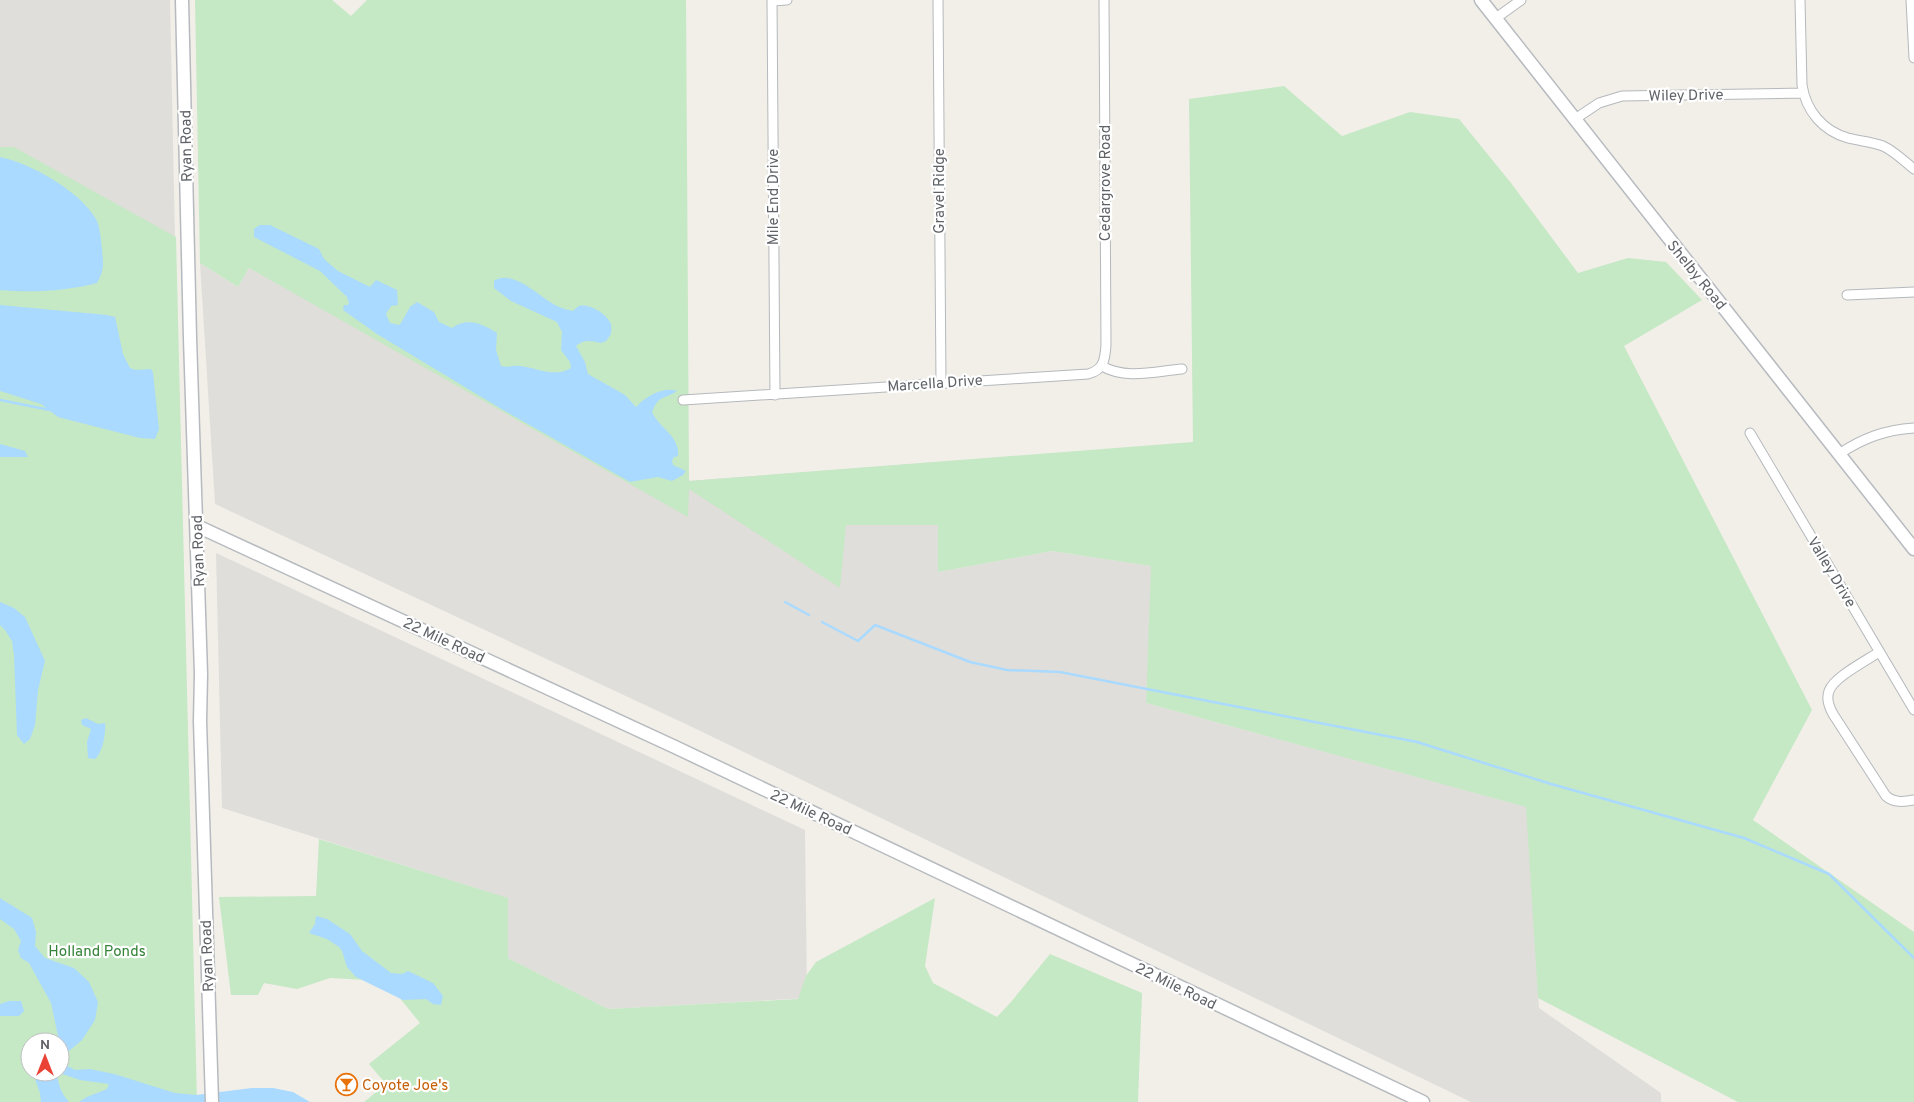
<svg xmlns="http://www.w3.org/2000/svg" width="1914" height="1102" font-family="Overpass,sans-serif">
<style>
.industrial{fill:#e0deda}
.green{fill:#c5e8c5;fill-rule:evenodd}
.water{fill:#aadaff}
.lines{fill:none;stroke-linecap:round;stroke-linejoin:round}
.stream{stroke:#aadaff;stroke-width:2.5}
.street-casing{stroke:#b5b8bc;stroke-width:11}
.secondary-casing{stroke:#b6babf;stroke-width:15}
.street{stroke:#fff;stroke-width:9}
.secondary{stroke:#fff;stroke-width:12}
.labels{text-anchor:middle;stroke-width:4.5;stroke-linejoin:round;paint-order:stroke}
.street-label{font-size:15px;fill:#5f6368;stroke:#fff}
.park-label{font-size:15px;fill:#348238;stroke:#fff}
.food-label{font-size:15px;fill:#c56008;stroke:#fff;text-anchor:start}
</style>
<rect width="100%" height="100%" fill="#f1efe8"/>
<path class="industrial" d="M0 0H170L175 240 0 147Z
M200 263 238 287 249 268 688 481 938 462V572L1052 551 1152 566 1146 703 1527 807 1539 1008 1661 1093V1102H1471L690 726 215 504Z
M216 553 805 830 807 998 608 1009 508 958 507 898 222 808Z"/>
<path class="green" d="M195 0H332L351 16 367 0H686L689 481 1193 442 1189 99 1284 86 1342 136 1410 112 1459 119 1511 183 1578 273 1628 258 1666 262 1702 300 1624 346 1812 710 1753 820 1914 932V1102H1738L1538 998 1526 807 1146 703 1151 566 1052 551 938 572V525H846L840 588 689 489 688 517 249 268 238 287 200 263Z
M0 147H14L176 237 197 1102H0ZM30 1042H60V1072H30Z
M319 839 508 898V958L608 1009 798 999 806 976 816 962 935 898 925 966 933 983 997 1017 1011 1002 1050 954 1142 993 1138 1102H364L386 1084 369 1064 420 1023 386 981 330 978 297 989 264 983 258 995H231L219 897 316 896Z"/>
<path class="water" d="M0 157C30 163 80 191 96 219 100 227 101 240 102 249 103 264 105 269 97 283 67 291 31 293 0 290Z
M260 225H270L319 249 324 259 338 271 370 287 376 280 397 290 398 305 391 306 386 314 390 323 399 325 401 323 410 307 417 302 434 312 439 322 452 328C468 317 482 324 497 333L496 350 501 366C508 368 513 365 520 366 537 368 555 378 571 368L570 362 561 350 562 332 557 322 511 301 494 288V281C513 268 540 298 557 306 562 308 567 310 573 311 575 309 577 307 579 306 589 303 606 314 610 322 612 325 611 330 611 334L606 341 601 343C590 341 585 339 576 346L585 362 588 374 625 395 636 407C645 397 663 386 677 391 664 400 659 394 652 412 660 429 680 436 678 456L674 457 672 461 673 465 686 471 683 475 672 481 658 477 630 482 503 410 377 334 343 310 344 305H348L349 303 347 297 320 271 254 237V229Z
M0 305 107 315 115 317 123 354 130 368 136 370 151 369 153 373 159 429 155 439 140 438 58 417 41 404 0 391Z
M0 444 25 451 28 457H0Z
M0 602 14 608 25 617 45 661 38 690 35 725 30 739 24 744 17 735 14 655 12 641 5 630 0 625Z
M86 718 98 724 105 723C106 732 103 753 95 759L88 758 87 742 91 729 82 725 81 720Z
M0 898 32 918 36 932 35 946 45 958 74 968 89 982 98 1002 95 1020 82 1040 64 1055 66 1065 75 1070 90 1069 114 1074 175 1093 196 1095 252 1088H273L293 1092 310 1102H79L87 1097 107 1089 109 1084 80 1080 60 1073 57 1076C59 1086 61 1093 69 1102H41L40 1093 35 1079 44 1072H60V1042H49L58 1036 51 1003 29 963 21 958 18 950 21 941 14 929 0 919Z
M316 916 327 919 350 934 362 951 391 973 402 974 408 971 433 983 443 996 441 1005 433 1004 426 999 403 1000 356 977 347 967 342 951 339 947 327 939 309 933 315 924Z
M9 1001H21L24 1011 19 1016H0V1004Z"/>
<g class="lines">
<path class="stream" d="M0 400 50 410
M785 602 809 615
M822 622 858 641 875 625 970 662 1007 670 1060 672 1417 742 1551 784 1744 838 1829 874 1914 958"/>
<defs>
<path id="street" d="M772 0 775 395
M938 0 941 383
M1800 0 1802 85C1806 111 1823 131 1848 138 1860 141 1872 142 1883 146 1894 151 1904 161 1914 169
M1911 0 1914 58
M772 1 787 0
M1496 18 1521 0
M1575 119 1599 103 1622 96 1803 93
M1847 295 1914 292
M1102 366C1125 380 1157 371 1182 369
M683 400 1088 374C1104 370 1105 359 1106 345L1104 0
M1750 433 1914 710
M1839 454C1863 438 1885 430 1914 428
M1879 652C1866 661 1834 677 1829 691 1826 699 1829 707 1833 714L1886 796C1894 803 1904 802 1914 800"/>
<path id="secondary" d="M182 0 190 338 201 674 200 721 212 1102
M1481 0 1914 549
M197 526 675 747 1423 1102"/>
</defs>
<use href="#street" class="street-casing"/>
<use href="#secondary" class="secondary-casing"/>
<use href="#street" class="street"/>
<use href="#secondary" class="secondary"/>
</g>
<defs>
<symbol id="bar-ring" viewBox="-11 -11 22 22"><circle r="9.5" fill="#fff" stroke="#e8710a" stroke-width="1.5"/><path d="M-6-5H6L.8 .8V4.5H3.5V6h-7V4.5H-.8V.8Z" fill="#e8710a"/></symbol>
</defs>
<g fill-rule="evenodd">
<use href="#bar-ring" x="334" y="1072" width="25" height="25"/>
</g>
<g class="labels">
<g class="street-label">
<text transform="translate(1686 95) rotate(-1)" y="5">Wiley Drive</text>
<text transform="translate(186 146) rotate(-91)" y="5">Ryan Road</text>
<text transform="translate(1105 183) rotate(-90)" y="5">Cedargrove Road</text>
<text transform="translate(939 191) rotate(-90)" y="5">Gravel Ridge</text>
<text transform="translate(773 197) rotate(-90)" y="5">Mile End Drive</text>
<text transform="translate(1697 275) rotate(51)" y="5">Shelby Road</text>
<text transform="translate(935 383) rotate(-4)" y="5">Marcella Drive</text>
<text transform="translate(198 551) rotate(-92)" y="5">Ryan Road</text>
<text transform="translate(1832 572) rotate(59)" y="5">Valley Drive</text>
<text transform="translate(444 640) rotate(25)" y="5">22 Mile Road</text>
<text transform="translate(811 812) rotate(25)" y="5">22 Mile Road</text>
<text transform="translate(207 956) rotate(-92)" y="5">Ryan Road</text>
<text transform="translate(1176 986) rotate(26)" y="5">22 Mile Road</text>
</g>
<g class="park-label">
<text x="97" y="956">Holland Ponds</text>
</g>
<g class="food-label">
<text x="362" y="1090">Coyote Joe's</text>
</g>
</g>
<g transform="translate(45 1057)"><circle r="24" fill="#ffffff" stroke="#bfc1c3"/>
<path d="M0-4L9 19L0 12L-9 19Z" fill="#ea4335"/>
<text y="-8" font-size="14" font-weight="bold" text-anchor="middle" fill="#5f6368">N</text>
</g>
</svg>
